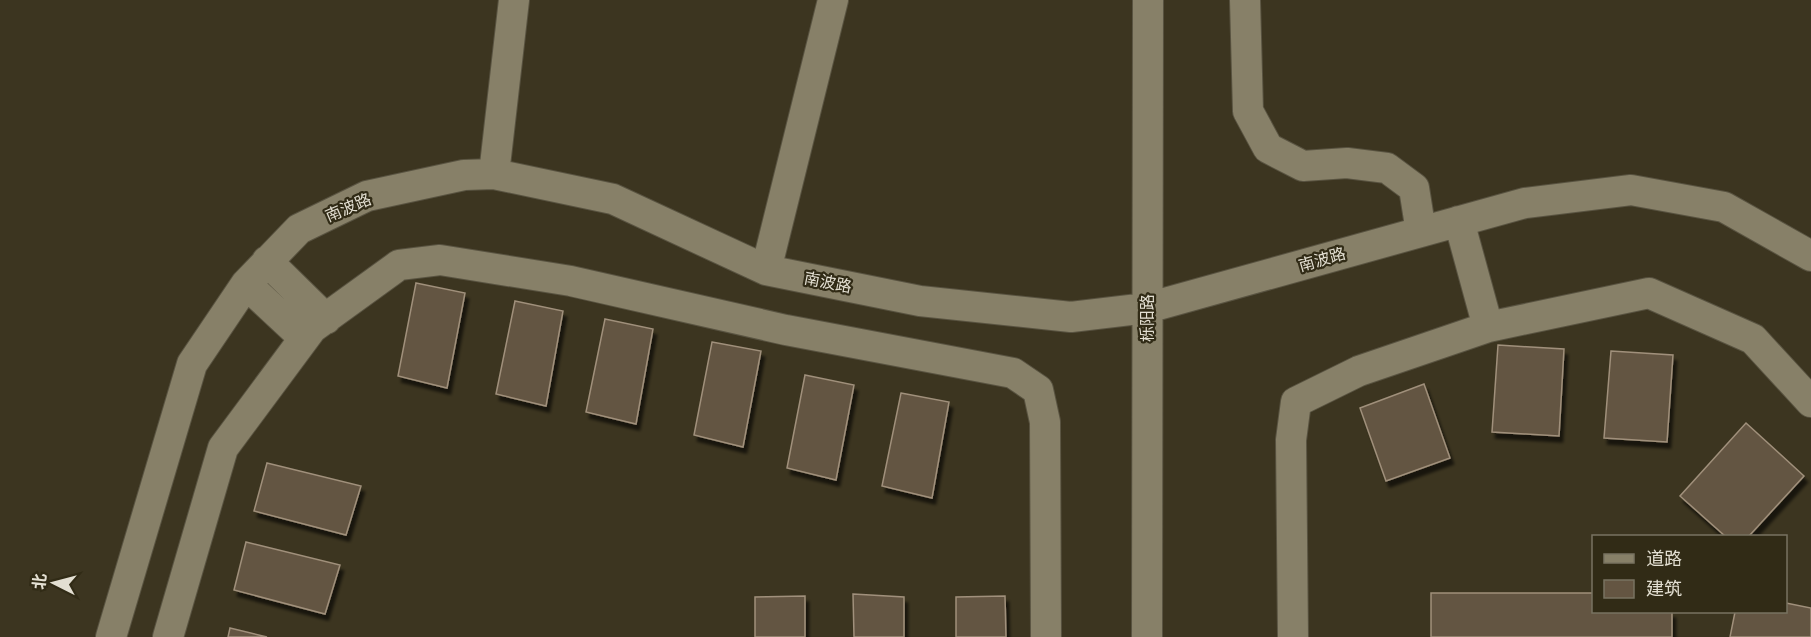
<svg xmlns="http://www.w3.org/2000/svg" width="1811" height="637" font-family="Montserrat,'Noto Sans SC',sans-serif">
<style>
.building{fill:#645542;stroke:#a0907b;stroke-width:1.5;filter:url(#shadow)}
.lines{fill:none;stroke-linecap:round;stroke-linejoin:round}
.minor-casing{stroke:#595341;stroke-width:32}
.minor{stroke:#878068;stroke-width:30}
.labels{text-anchor:middle;stroke-width:4.5;stroke-linejoin:round;paint-order:stroke}
.street-label{font-size:16px;fill:#e3dfd2;stroke:#312b16}
</style>
<defs>
<filter id="shadow"><feDropShadow dx="3.5" dy="6" stdDeviation="1.5" flood-color="#0009"/></filter>
</defs>
<rect width="100%" height="100%" fill="#3c3520"/>
<path class="building" d="M416 283 465 293 447 388 398 376Z
M515 301 563 311 546 406 496 394Z
M605 319 653 329 636 424 586 412Z
M712 342 761 351 743 447 694 435Z
M1498 345 1564 349 1559 436 1492 432Z
M1611 351 1673 355 1667 442 1604 438Z
M805 375 854 385 836 480 787 468Z
M1424 384 1450 458 1386 481 1360 408Z
M901 393 949 402 932 498 882 486Z
M1746 423 1804 476 1749 536H1725L1680 496Z
M267 463 361 486 346 535 254 511Z
M246 542 340 565 325 614 234 590Z
M1431 593H1594V612H1672V637H1431Z
M853 594 904 597V637H854Z
M805 596V637H755V597Z
M1005 596 1006 637H956V597Z
M1786 603 1811 608V637H1730L1735 612H1786Z
M230 628 267 637H228Z"/>
<g class="lines">
<defs>
<path id="minor" d="M1245 0 1248 111 1268 148 1303 166 1347 163 1387 168 1414 188 1421 232
M494 174 514 0
M1459 221 1488 327 1649 293 1753 339 1811 402
M267 261 326 319
M766 270 833 0
M246 284 304 338
M111 637 192 364 246 284 299 229 367 196 464 175 494 174 613 199 766 270 920 301 1071 317 1147 308 1525 203 1631 190 1724 207 1811 256
M168 637 223 448 312 328 399 265 440 260 571 281 786 330 1013 373 1038 390 1045 422 1046 637
M1147 637 1148 0
M1293 637 1291 440 1296 402 1359 371 1488 327"/>
</defs>
<use href="#minor" class="minor-casing"/>
<use href="#minor" class="minor"/>
</g>
<g class="labels">
<g class="street-label">
<text transform="translate(348 207) rotate(-23)" y="6">南波路</text>
<text transform="translate(1322 259) rotate(-16)" y="6">南波路</text>
<text transform="translate(828 282) rotate(11)" y="6">南波路</text>
<text transform="translate(1147 318) rotate(-90)" y="6">栎阳路</text>
</g>
</g>
<rect x="1592" y="535" width="195" height="78" fill="#312b16" stroke="#787361" stroke-width="1.5"/>
<rect x="1604" y="554" width="30" height="9" fill="#878068" stroke="#787361" stroke-width="1.5"/>
<text x="1646" y="565" font-size="18" fill="#e3dfd2">道路</text>
<rect x="1604" y="580" width="30" height="18" fill="#645542" stroke="#787361" stroke-width="1.5"/>
<text x="1646" y="595" font-size="18" fill="#e3dfd2">建筑</text>
<g transform="translate(54 583) rotate(276)" stroke="#312b16" stroke-width="4.5" paint-order="stroke">
<path d="M0-4.5L10 22L0 15L-10 22Z" fill="#e3dfd2"/>
<text y="-9" font-size="16" font-weight="bold" text-anchor="middle" fill="#e3dfd2">北</text>
</g>
</svg>
